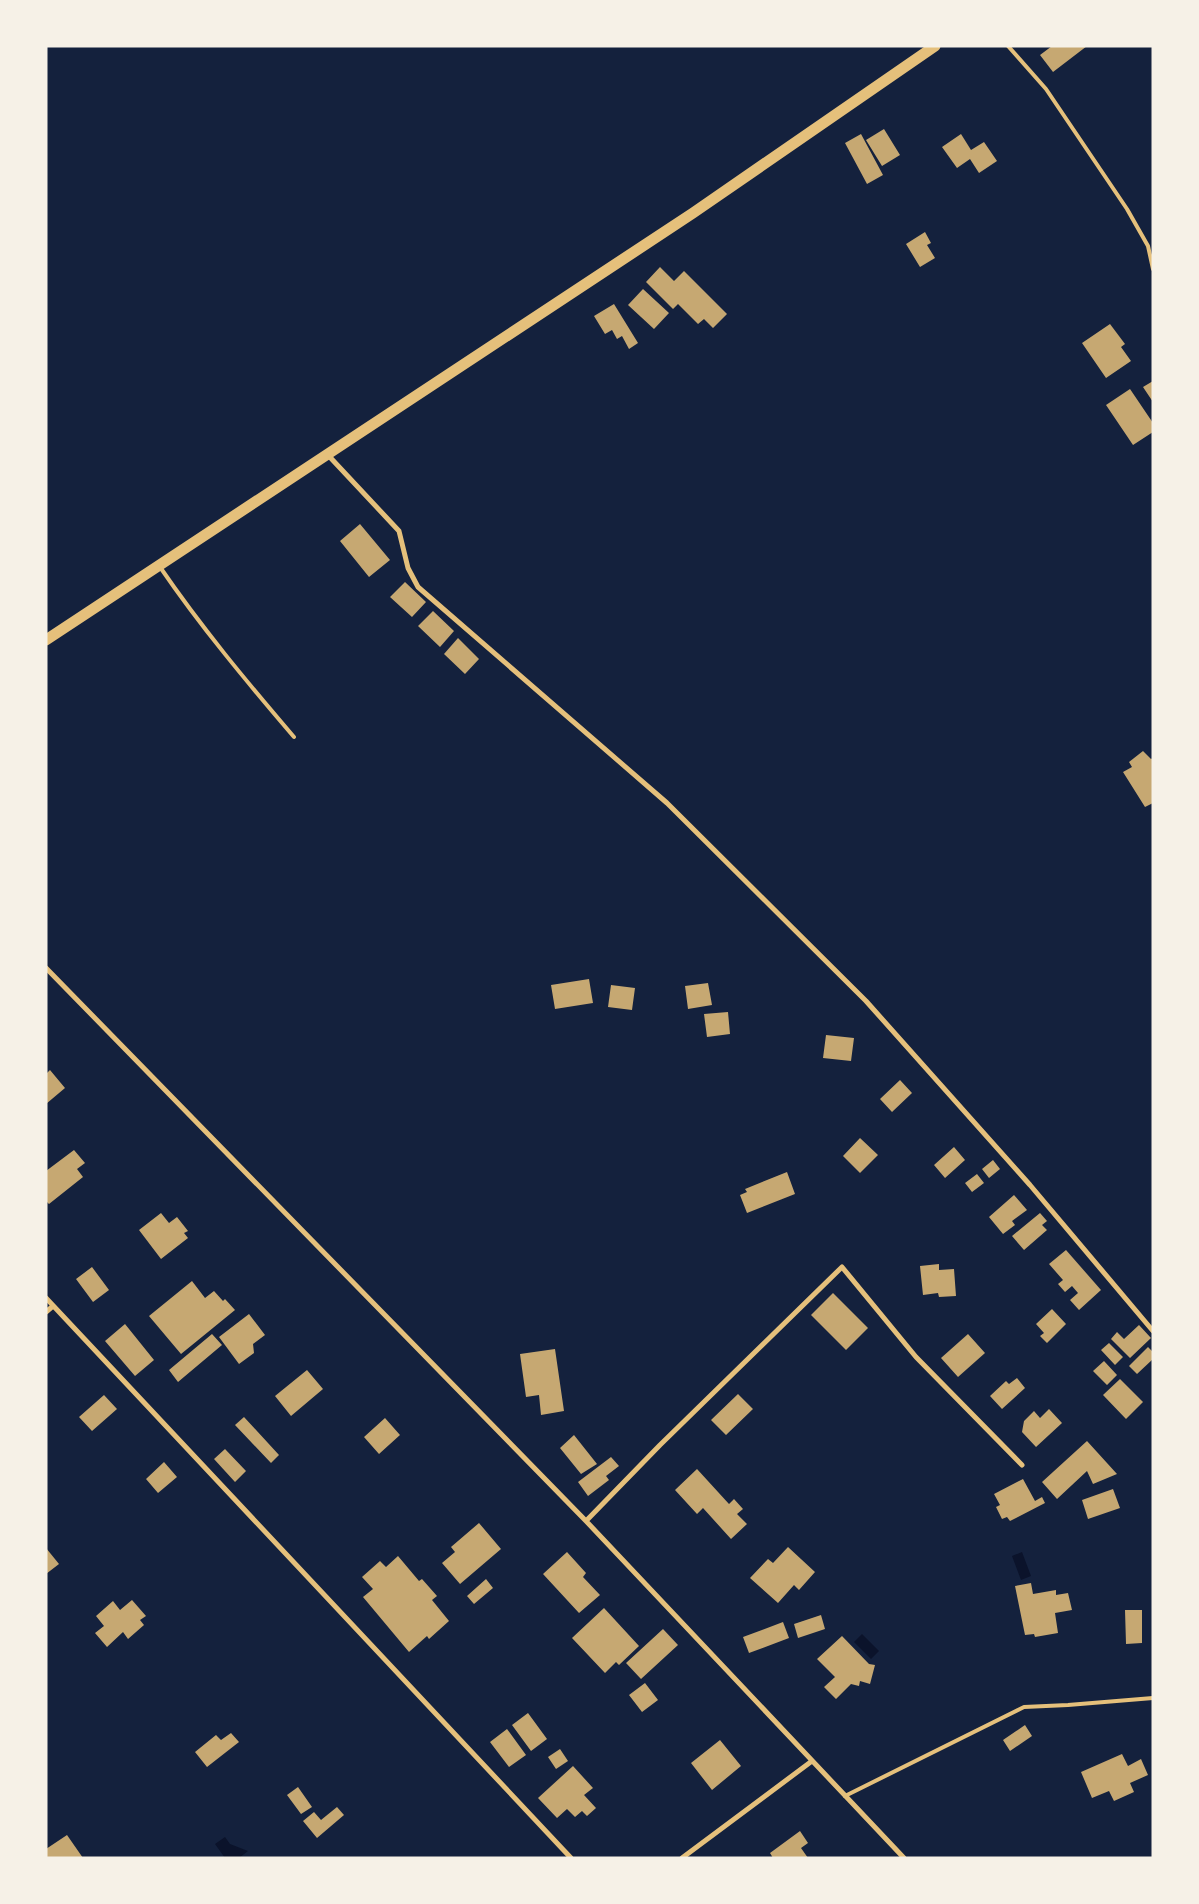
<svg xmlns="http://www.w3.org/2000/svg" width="1199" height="1904" font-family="Karla,sans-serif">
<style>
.water{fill:#0b132b}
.building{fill:#c6a872}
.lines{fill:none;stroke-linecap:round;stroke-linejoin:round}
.service{stroke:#e5c07b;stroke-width:4}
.minor{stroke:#e5c07b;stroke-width:5}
.trunk{stroke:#e5c07b;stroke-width:11}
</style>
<rect width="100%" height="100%" fill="#14213d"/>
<path class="water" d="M1022 1552 1031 1576 1021 1580 1012 1556Z
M862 1634 879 1651 871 1659 854 1642Z
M225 1837 230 1844 248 1851 239 1858H225L215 1844Z"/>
<path class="building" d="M1052 46H1087L1053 72 1040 55Z
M884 129 900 155 882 166 866 140Z
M861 134 883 175 867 184 845 143Z
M961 134 971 150 984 142 997 161 979 173 970 159 957 168 942 147Z
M925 232 931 243 927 245 935 258 920 267 906 244Z
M660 267 674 281 684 271 727 314 713 328 704 319 698 324 678 304 673 309 646 282Z
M643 289 669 313 654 329 628 305Z
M614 304 638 343 629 349 622 336 617 339 612 330 605 334 594 316Z
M1110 324 1125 344 1121 347 1131 361 1106 378 1082 343Z
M1153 381V402L1143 387Z
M1130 389 1153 423V432L1133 445 1106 405Z
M360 524 390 560 369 577 340 541Z
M405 582 426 602 412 617 390 597Z
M433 611 454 631 440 647 418 626Z
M458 638 479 659 465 674 444 654Z
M1143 751 1151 759 1153 758V803L1145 807 1123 772 1132 767 1129 762Z
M589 979 593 1003 555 1009 551 985Z
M708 983 712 1005 688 1009 685 986Z
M611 985 635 988 632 1010 608 1007Z
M728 1012 730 1034 707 1037 704 1014Z
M826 1035 854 1038 851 1061 823 1058Z
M50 1070 65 1088 46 1104V1074Z
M900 1080 912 1093 892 1112 880 1099Z
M860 1138 878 1155 860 1173 843 1156Z
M954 1147 965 1160 945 1178 934 1165Z
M74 1150 85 1163 77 1169 83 1177 49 1204 46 1201V1171Z
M993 1160 1000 1169 989 1178 982 1169Z
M787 1172 795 1194 747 1213 740 1195 747 1192 745 1189Z
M977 1174 984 1183 972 1192 965 1183Z
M1014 1195 1027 1210 1012 1221 1015 1225 1003 1234 989 1217Z
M161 1213 169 1223 177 1217 188 1231 184 1233 188 1238 161 1259 139 1230Z
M1040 1213 1047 1221 1042 1225 1047 1230 1024 1250 1012 1236Z
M1066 1250 1101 1290 1079 1310 1070 1300 1078 1293 1072 1286 1065 1292 1058 1284 1063 1280 1049 1264Z
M939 1264V1270L954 1269 956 1296 939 1297 938 1293 923 1295 920 1266Z
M92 1267 109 1290 93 1302 76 1279Z
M192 1281 205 1298 214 1291 223 1301 225 1299 235 1310 181 1354 149 1316Z
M833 1293 868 1328 846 1350 811 1315Z
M1052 1309 1066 1324 1047 1343 1040 1336 1044 1333 1036 1324Z
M249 1314 265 1335 253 1344 254 1353 239 1364 219 1337Z
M125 1324 154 1360 135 1376 105 1341Z
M1139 1325 1151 1338 1130 1358 1111 1339 1117 1332 1124 1339Z
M212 1334 222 1345 178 1382 169 1370Z
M968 1334 985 1353 958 1377 941 1358Z
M1109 1343 1123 1357 1115 1365 1101 1350Z
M1148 1347 1153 1352V1359L1137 1374 1129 1366Z
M555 1349 564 1411 541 1415 539 1395 526 1397 520 1354Z
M1104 1361 1117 1375 1107 1385 1093 1371Z
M307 1370 323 1389 291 1416 275 1396Z
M1017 1378 1025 1388 1002 1409 990 1396 1006 1381 1009 1384Z
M1120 1379 1143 1402 1126 1419 1103 1395Z
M738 1394 753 1409 726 1435 711 1420Z
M104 1395 117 1409 92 1431 79 1417Z
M1049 1409 1062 1423 1036 1447 1022 1432 1024 1421 1034 1411 1040 1418Z
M244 1417 279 1455 271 1463 235 1425Z
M385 1418 400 1435 379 1454 364 1437Z
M574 1435 597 1464 581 1474 560 1448Z
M1087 1441 1117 1474 1093 1484 1087 1471 1057 1499 1042 1482Z
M225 1449 246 1471 235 1482 214 1459Z
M611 1457 619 1466 606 1476 609 1480 588 1496 578 1482Z
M164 1462 177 1477 158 1493 146 1479Z
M697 1469 729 1504 734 1499 743 1509 737 1514 747 1524 731 1539 703 1508 697 1514 675 1490Z
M1023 1479 1035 1501 1042 1497 1045 1503 1010 1521 1007 1517 1002 1519 996 1507 1000 1505 994 1494Z
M1113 1489 1120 1508 1088 1519 1082 1500Z
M479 1523 501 1549 460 1584 442 1563 455 1552 451 1547Z
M788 1547 815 1572 799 1590 794 1585 778 1603 750 1578 768 1559 773 1563Z
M46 1548 59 1564 46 1574Z
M567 1552 586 1573 583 1577 600 1595 579 1613 543 1574Z
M398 1556 419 1581 422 1579 437 1596 432 1600 449 1621 429 1639 427 1636 409 1652 363 1597 373 1589 362 1577 380 1561 386 1567Z
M486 1579 493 1588 474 1604 467 1596Z
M1031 1583 1033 1594 1056 1590V1595L1068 1593 1072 1610 1055 1613 1058 1633 1035 1637 1034 1634 1025 1635 1015 1586Z
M132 1600 146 1616 140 1620 144 1625 128 1639 123 1632 107 1647 95 1633 104 1626 96 1616 113 1601 120 1610Z
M604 1608 639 1646 619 1665 616 1662 605 1673 572 1638Z
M1125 1610H1142V1643L1126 1644Z
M821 1615 825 1629 798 1638 794 1624Z
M783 1622 789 1638 749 1653 743 1637Z
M663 1629 678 1645 641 1679 626 1663Z
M842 1636 869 1664 875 1665 870 1684 860 1681 859 1686 851 1684 836 1699 824 1687 835 1677 817 1659Z
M645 1683 658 1700 642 1712 629 1695Z
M528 1713 547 1739 531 1751 512 1725Z
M1025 1725 1032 1736 1010 1751 1003 1740Z
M507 1729 526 1755 509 1767 490 1742Z
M231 1733 239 1742 207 1767 195 1752 216 1735 221 1740Z
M720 1740 741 1766 712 1790 691 1763Z
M560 1749 568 1761 556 1769 548 1757Z
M1122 1754 1128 1766 1141 1759 1148 1775 1130 1783 1134 1792 1114 1801 1109 1791 1092 1798 1081 1772Z
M573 1766 593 1788 584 1795 596 1808 587 1816 582 1811 575 1817 567 1809 557 1818 538 1798Z
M298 1787 312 1807 301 1814 287 1795Z
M337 1807 344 1815 317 1838 303 1821 314 1812 321 1820Z
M800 1831 808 1843 801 1848 808 1858H773L770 1853Z
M67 1835 83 1858H46V1849Z"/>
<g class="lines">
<path class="service" d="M1008 46 1046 89 1127 209 1148 246 1153 269
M160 567C201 627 247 682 294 737
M845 1796 1024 1707 1068 1705 1153 1698"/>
<path class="minor" d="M327 454 399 531 408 568 418 587 667 803 866 1001 1030 1185 1153 1331
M46 968 586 1521 904 1858
M46 1298 571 1858
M46 1312 53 1306
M586 1521 660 1445 842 1267 916 1357 1022 1465
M682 1858 812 1761"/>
<path class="trunk" d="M46 640 693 213 935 46"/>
</g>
<rect width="1199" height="1904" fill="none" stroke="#f6f1e7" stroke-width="95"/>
</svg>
